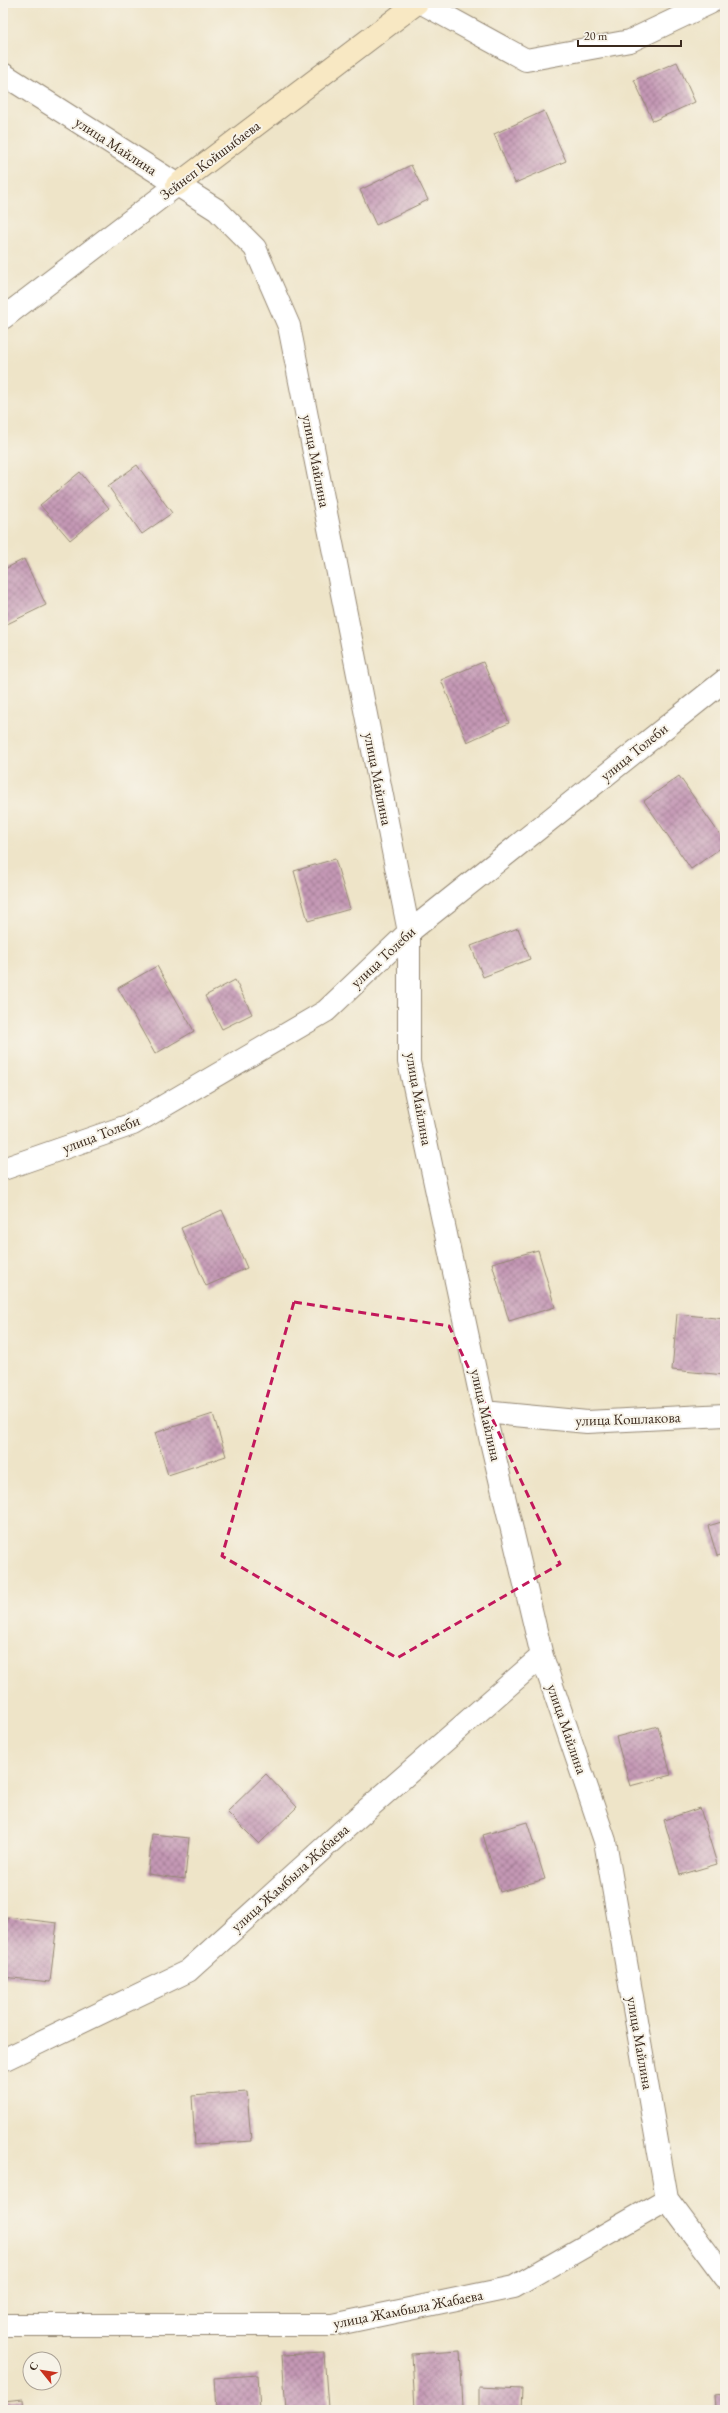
<svg xmlns="http://www.w3.org/2000/svg" width="728" height="2413" font-family="'EB Garamond',serif">
<style>
.building{fill:url(#building-cross-hatch)}
.lines{fill:none;stroke-linecap:round;stroke-linejoin:round}
.street-casing{stroke:#948773;stroke-width:24}
.secondary-casing{stroke:#948773;stroke-width:24}
.street{stroke:#fff;stroke-width:22}
.secondary{stroke:#f8e8c3;stroke-width:22}
.marked{fill:none;stroke:#c2185b;stroke-width:3;stroke-dasharray:8 5;stroke-linejoin:round}
.labels{text-anchor:middle;stroke-width:4;stroke-linejoin:round;paint-order:stroke}
.street-label{font-size:15px;fill:#3b2a1e;stroke:#f7f3e8}
</style>
<defs>
<pattern id="building-cross-hatch" width="8" height="8" patternUnits="userSpaceOnUse"><rect width="8" height="8" fill="#c498b5"/><path d="M0 0l8 8M0 8l8-8" fill="none" stroke="#a07c93"/></pattern>
</defs>
<rect width="100%" height="100%" fill="#f7f3e8"/>
<filter id="ink" filterUnits="userSpaceOnUse"><feTurbulence type="fractalNoise" baseFrequency=".025" numOctaves="2"/><feDisplacementMap in="SourceGraphic" scale="8" xChannelSelector="R" yChannelSelector="G"/><feConvolveMatrix kernelMatrix="1 2 1 2 8 2 1 2 1" color-interpolation-filters="sRGB"/></filter>
<filter id="wash" filterUnits="userSpaceOnUse"><feTurbulence type="fractalNoise" baseFrequency=".012" numOctaves="4" result="noise"/><feDisplacementMap in="SourceGraphic" scale="16" xChannelSelector="R" yChannelSelector="G"/><feGaussianBlur stdDeviation="0.9" result="paint"/><feColorMatrix in="noise" values="0 0 0 0 0 0 0 0 0 0 0 0 0 0 0 0 0 1.4 0 .05"/><feComposite in="paint" operator="in"/></filter>
<g filter="url(#wash)">
<rect width="100%" height="100%" fill="#eee4c8"/>
<g id="blocks">
<path class="building" d="M677 62 695 102 653 121 634 80Z
M544 111 566 161 515 183 494 134Z
M411 165 428 200 376 225 360 190Z
M137 465 172 513 142 534 108 486Z
M80 472 109 508 70 540 40 505Z
M24 559 46 605 3 626V570Z
M483 662 509 723 467 742 441 680Z
M679 776 725 842V845L691 869 644 801Z
M335 859 350 909 308 921 294 871Z
M518 928 530 959 483 977 471 946Z
M157 966 194 1031 155 1054 118 988Z
M235 980 252 1014 222 1029 205 996Z
M222 1210 247 1268 206 1286 181 1228Z
M538 1250 555 1307 509 1321 492 1263Z
M677 1314 725 1319V1375L672 1370Z
M213 1414 226 1456 168 1475 155 1433Z
M725 1521V1554L717 1556 708 1526Z
M658 1726 671 1775 630 1786 616 1737Z
M266 1774 297 1807 259 1844 227 1812Z
M700 1808 717 1864 680 1875 664 1820Z
M527 1822 545 1879 500 1892 483 1835Z
M152 1834 189 1838 185 1879 148 1874Z
M7 1917 57 1923 50 1982 3 1977Z
M247 2092 251 2141 195 2145 192 2096Z
M460 2351 463 2407 415 2410 412 2354Z
M324 2353 328 2408 286 2410 282 2355Z
M258 2375 260 2410H216L214 2378Z
M479 2387 522 2389 521 2410H479Z
M725 2394V2410H715L714 2395Z
M23 2399 24 2410H3V2401Z"/>
</g>
</g>
<g filter="url(#ink)">
<use href="#blocks" fill-opacity="0" stroke="#948773" stroke-width="1"/>
<g class="lines">
<defs>
<path id="street" d="M422 3 526 60 630 41 710 3
M3 74 217 210 255 248 289 326 409 932V1062L484 1412 542 1656 605 1841 667 2199 725 2277
M3 318 177 185
M3 1169 133 1124 326 1011 409 932 725 680
M484 1412 587 1422 725 1415
M3 2060 188 1971 349 1825 542 1656
M3 2325H333L514 2287 667 2199"/>
<path id="secondary" d="M177 185 417 3"/>
</defs>
<use href="#street" class="street-casing"/>
<use href="#secondary" class="secondary-casing"/>
<use href="#street" class="street"/>
<use href="#secondary" class="secondary"/>
</g>
</g>
<path class="marked" d="M294 1302 449 1326 560 1564 397 1658 222 1556Z"/>
<g class="labels">
<g class="street-label">
<text transform="translate(116 146) rotate(33)" y="5">улица Майлина</text>
<text transform="translate(210 160) rotate(-37)" y="5">Зейнеп Койшыбаева</text>
<text transform="translate(316 461) rotate(79)" y="5">улица Майлина</text>
<text transform="translate(634 752) rotate(-39)" y="5">улица Толеби</text>
<text transform="translate(378 779) rotate(79)" y="5">улица Майлина</text>
<text transform="translate(383 957) rotate(-43)" y="5">улица Толеби</text>
<text transform="translate(419 1099) rotate(80)" y="5">улица Майлина</text>
<text transform="translate(101 1134) rotate(-21)" y="5">улица Толеби</text>
<text transform="translate(486 1415) rotate(77)" y="5">улица Майлина</text>
<text transform="translate(628 1419) rotate(-2)" y="5">улица Кошлакова</text>
<text transform="translate(567 1729) rotate(71)" y="5">улица Майлина</text>
<text transform="translate(290 1878) rotate(-42)" y="5">улица Жамбыла Жабаева</text>
<text transform="translate(640 2043) rotate(80)" y="5">улица Майлина</text>
<text transform="translate(408 2309) rotate(-11)" y="5">улица Жамбыла Жабаева</text>
</g>
</g>
<rect width="728" height="2413" fill="none" stroke="#f7f3e8" stroke-width="16"/>
<g transform="translate(42 2371) rotate(300)"><circle r="19" fill="#f7f3e8" stroke="#aca397"/>
<path d="M0-3L7 15L0 10L-7 15Z" fill="#c8321e"/>
<text y="-6" font-size="11" font-weight="bold" text-anchor="middle" fill="#3b2a1e">С</text>
</g>
<path d="M578 40v6h103v-6" fill="none" stroke="#3b2a1e" stroke-width="2"/>
<text x="584" y="40" font-size="12" fill="#3b2a1e" stroke="#f7f3e8" stroke-width="3" paint-order="stroke">20 m</text>
</svg>
